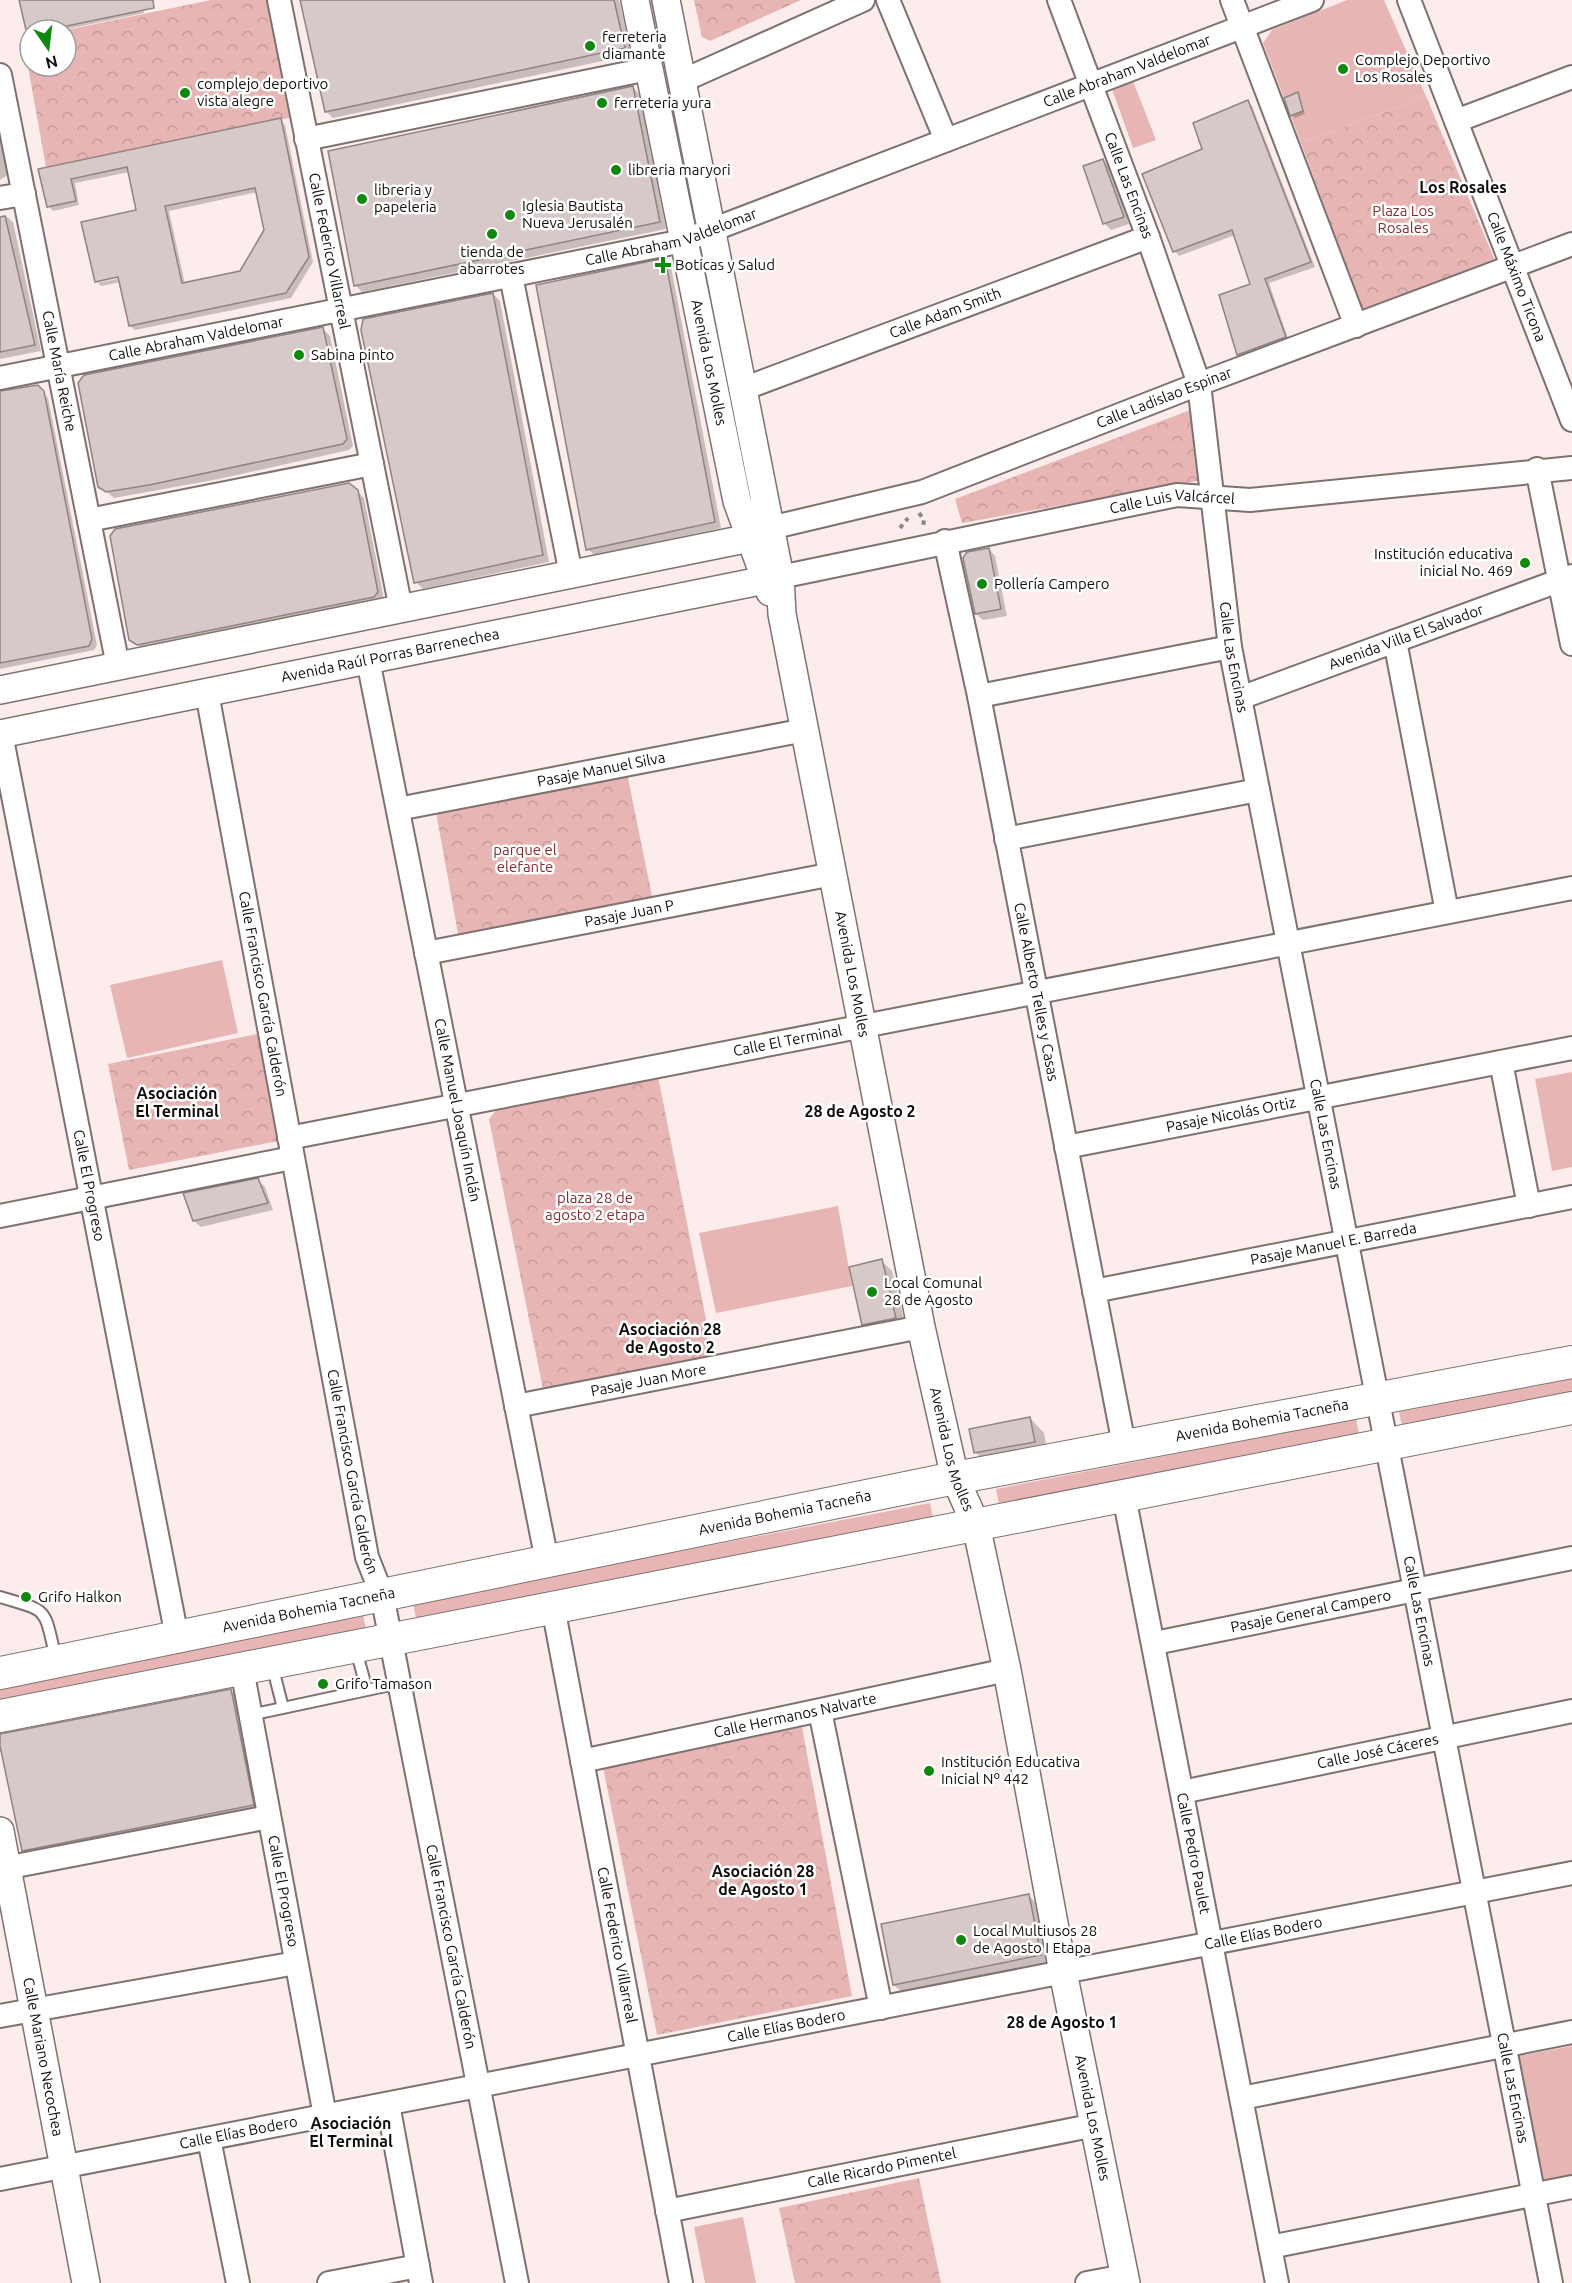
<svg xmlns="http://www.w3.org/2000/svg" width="1572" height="2283" font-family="Ubuntu,sans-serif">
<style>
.green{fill:#e7b6b4}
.forest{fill:url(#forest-crowns)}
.shadow{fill:#0003;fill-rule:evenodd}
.building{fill:#d7c9c8;stroke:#908382;stroke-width:1.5;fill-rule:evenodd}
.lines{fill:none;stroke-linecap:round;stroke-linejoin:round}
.service-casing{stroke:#7e7170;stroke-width:14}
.minor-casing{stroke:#7e7170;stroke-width:26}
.tertiary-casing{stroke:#7e7170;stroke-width:30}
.secondary-casing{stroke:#7e7170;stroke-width:34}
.path{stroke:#8f8584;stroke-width:4;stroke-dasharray:4.5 4.5;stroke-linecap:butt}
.service{stroke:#fff;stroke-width:10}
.minor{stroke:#fff;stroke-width:22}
.tertiary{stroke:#fff;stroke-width:27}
.secondary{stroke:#fff;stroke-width:32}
.poi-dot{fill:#0e890e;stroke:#fff;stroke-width:2}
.labels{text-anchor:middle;stroke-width:5;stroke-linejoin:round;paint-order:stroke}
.poi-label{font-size:15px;fill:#110d0c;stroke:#fff;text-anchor:start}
.street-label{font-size:15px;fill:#110d0c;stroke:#fff}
.park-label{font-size:15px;fill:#842d32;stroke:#fff}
.neighbourhood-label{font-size:16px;font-weight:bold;fill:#110d0c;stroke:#fff}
</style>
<defs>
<pattern id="forest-crowns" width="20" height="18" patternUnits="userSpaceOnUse" patternTransform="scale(1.5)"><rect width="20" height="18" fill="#e7b6b4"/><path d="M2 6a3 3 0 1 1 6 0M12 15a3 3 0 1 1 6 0" fill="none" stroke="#c59b9a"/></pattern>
</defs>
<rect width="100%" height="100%" fill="#fcedec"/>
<path class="green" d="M1347 0H1384L1426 96 1301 143 1263 43 1272 30Z
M1133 81 1156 140 1133 148 1112 89Z
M222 960 238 1033 127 1058 110 985Z
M1572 1072V1167L1552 1171 1535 1079Z
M838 1206 852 1286 716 1313 699 1233Z
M1572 1379V1398L1403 1431 1399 1412Z
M1356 1419 1360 1439 1000 1510 996 1489Z
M930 1503 934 1523 417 1624 413 1603Z
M363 1614 367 1635 0 1701V1680Z
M1572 2046V2175L1542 2180 1518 2056Z
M743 2217 756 2283H705L694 2227Z"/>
<path class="forest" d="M211 0H270L293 117 46 167 23 39 30 37V66H66V30Z
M694 0H801L710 41 702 37Z
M1426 96 1496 263 1363 311 1301 143Z
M1193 409 1203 480 962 523 955 499Z
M627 773 653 901 459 939 435 807Z
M257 1034 278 1141 129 1170 108 1064Z
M658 1076 714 1360 544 1394 489 1119 499 1107Z
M802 1727 852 1996 657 2035 603 1767Z
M919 2178 941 2283H795L779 2208Z"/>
<path class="shadow" d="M21 0H142L144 13 62 30H30V36Z
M302 0H619L631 55 333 118 326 111Z
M633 87 639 94 666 229 362 292 355 285Z
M1297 94 1305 114 1295 118 1292 115Z
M1247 102 1252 106 1315 267 1269 283 1289 341 1243 359 1239 354 1221 296 1252 285 1235 235 1179 256 1175 251 1204 150Z
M280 120 285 125 313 262 291 298 135 330 130 326 121 282 101 286 98 283 126 277 125 274 96 282 138 211 130 172 75 183 79 205 53 211 48 206 40 170ZM257 192 265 231 241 272 185 284 169 211Z
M0 138 9 174 0 180Z
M1103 160 1110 167 1129 224 1111 230 1104 223Z
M6 216 13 222 41 351 0 359V217Z
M665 260 671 267 721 528 594 555 588 549Z
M493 294 500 301 549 562 423 589 416 582Z
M323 329 330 336 353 446 349 450 219 479 114 498 100 486Z
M37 387 48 398 97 645 94 650 0 669V395Z
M357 491 364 498 384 599 145 651 131 639Z
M989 549 995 556 1007 616 983 620 976 614Z
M258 1180 265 1187 273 1210 201 1227 194 1221Z
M882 1261 892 1271 906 1328 874 1334 863 1324Z
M1030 1418 1044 1433 1048 1456 990 1467 976 1453Z
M231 1691 237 1697 259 1811 30 1857 23 1850 0 1734Z
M1029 1896 1038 1905 1050 1965 904 1994 894 1985Z"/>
<path class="building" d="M19 0H153L154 8 47 30H26Z
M300 0H614L625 48 325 112Z
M633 86 660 222 354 286 328 151Z
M1298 92 1303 111 1290 116 1284 98Z
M1248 100 1311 262 1265 279 1286 337 1237 355 1219 295 1250 284 1232 230 1173 252 1142 174 1202 149 1193 123Z
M281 118 309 257 286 293 129 326 118 277 95 282 81 222 136 210 127 167 71 179 76 201 47 207 38 169ZM255 188 264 230 240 271 182 283 165 206Z
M1103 159 1124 217 1103 224 1083 166Z
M5 216 35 345 0 352V217Z
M665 258 715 522 586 550 536 285Z
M493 293 543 555 414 583 361 330 363 319Z
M323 327 347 439 343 444 149 485 106 492 98 487 78 383 84 375Z
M38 385 44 391 92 639 89 646 0 663V391Z
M349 483 358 490 378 592 374 597 137 645 129 640 110 536 115 529Z
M989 548 1001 609 975 614 963 558 967 552Z
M258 1178 268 1203 193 1221 183 1193Z
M882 1259 896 1318 862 1325 849 1267Z
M1030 1417 1035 1442 974 1453 969 1429Z
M231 1689 254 1805 22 1851 0 1746V1734Z
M1029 1894 1041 1955 893 1985 881 1924Z"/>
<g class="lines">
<defs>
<path id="service" d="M0 1597C51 1612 43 1607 56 1658
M356 1650 367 1690
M272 1665 283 1708
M250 1715 400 1683"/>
<g id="minor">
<path id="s1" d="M279 0 401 609"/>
<path d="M888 0 946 140"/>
<path id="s2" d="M1059 0 1148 237 1199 384 1230 647 1551 2283"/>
<path d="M1232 0 1356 326"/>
<path id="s3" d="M1409 0 1572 420"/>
<path id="s4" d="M0 75 118 666"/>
<path d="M682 81 863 0"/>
<path d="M1456 121 1572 77"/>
<path d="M306 139 648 69"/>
<path d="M0 198 24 194"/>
<path d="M511 276 571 574"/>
<path id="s5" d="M0 378 683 241 1312 0"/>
<path id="s6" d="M743 389 1148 237"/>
<path d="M1537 469 1572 644"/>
<path d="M89 520 372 464"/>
<path id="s7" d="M754 536 770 528 922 492 1199 384 1572 244"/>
<path id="s8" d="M945 541 979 696 1124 1445"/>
<path id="s9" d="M780 577 1177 495 1250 500 1572 468"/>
<path d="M1395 641 1447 912"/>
<path id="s10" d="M368 660 547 1561"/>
<path id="s11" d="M207 693 367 1557 382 1595 517 2283"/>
<path d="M979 696 1230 647"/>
<path id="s12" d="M1240 698 1572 576"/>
<path id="s13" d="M1 734 177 1637"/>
<path id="s14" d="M398 809 805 730"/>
<path d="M1006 839 1258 790"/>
<path id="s15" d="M426 953 833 874"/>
<path d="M1501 1062 1529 1206"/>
<path id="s16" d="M289 1138 1572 888"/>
<path id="s17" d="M1066 1147 1572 1048"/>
<path d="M0 1216 292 1158"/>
<path id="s18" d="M1094 1291 1572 1197"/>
<path id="s19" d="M516 1406 921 1327"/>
<path id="s20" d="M1124 1496 1277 2283"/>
<path id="s21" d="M553 1607 681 2283"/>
<path id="s22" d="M1155 1643 1572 1558"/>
<path id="s23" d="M242 1669 325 2116"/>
<path d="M820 1711 881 2008"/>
<path id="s24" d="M582 1761 1007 1670"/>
<path id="s25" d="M1182 1792 1572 1711"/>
<path d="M0 1869 269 1817"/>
<path d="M0 2016 296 1963"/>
<path d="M1242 2098 1572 2032"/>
<path d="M388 2104 421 2283"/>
<path d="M209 2139 238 2283"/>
<path id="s26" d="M0 2179 1572 1873"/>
<path id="s27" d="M667 2211 1095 2125"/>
<path d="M1270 2247 1572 2187"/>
<path d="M329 2283 418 2266"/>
<path d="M1087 2283 1125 2276"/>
</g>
<g id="tertiary">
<path id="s28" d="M635 0 737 501 770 592"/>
<path id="s29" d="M666 0 780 577 782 614 921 1327 955 1478 976 1525 1007 1670 1063 1972 1126 2283"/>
<path d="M0 690 750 538"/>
<path id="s30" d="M0 734 780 577"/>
<path id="s31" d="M0 1831 86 2283"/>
</g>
<g id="secondary">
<path id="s32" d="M0 1673 955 1478 1572 1362"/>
<path d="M0 1716 1572 1408"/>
</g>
</defs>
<use href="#service" class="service-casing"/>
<use href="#minor" class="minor-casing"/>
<use href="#tertiary" class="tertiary-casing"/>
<use href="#secondary" class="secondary-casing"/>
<path class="path" d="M919 513 924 520 923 527
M900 528 908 518"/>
<use href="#service" class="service"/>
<use href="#minor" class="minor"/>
<use href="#tertiary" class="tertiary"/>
<use href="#secondary" class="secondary"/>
</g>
<g class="poi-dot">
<circle cx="590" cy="46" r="6"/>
<circle cx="1343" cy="69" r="6"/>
<circle cx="185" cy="93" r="6"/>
<circle cx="602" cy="103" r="6"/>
<circle cx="616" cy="170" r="6"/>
<circle cx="362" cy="199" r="6"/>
<circle cx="510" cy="215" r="6"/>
<circle cx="492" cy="234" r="6"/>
<path d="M660 256h6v6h6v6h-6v6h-6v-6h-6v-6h6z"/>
<circle cx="299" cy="355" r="6"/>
<circle cx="1525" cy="563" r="6"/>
<circle cx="982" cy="584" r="6"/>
<circle cx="872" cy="1292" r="6"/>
<circle cx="26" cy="1597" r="6"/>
<circle cx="323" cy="1684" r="6"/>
<circle cx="929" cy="1771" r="6"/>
<circle cx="961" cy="1940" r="6"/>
</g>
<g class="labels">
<g class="poi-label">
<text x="602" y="42">ferreteria<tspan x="602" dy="17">diamante</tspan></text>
<text x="1355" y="65">Complejo Deportivo<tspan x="1355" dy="17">Los Rosales</tspan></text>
<text x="197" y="89">complejo deportivo<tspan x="197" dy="17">vista alegre</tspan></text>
<text x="614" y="108">ferreteria yura</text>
<text x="628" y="175">libreria maryori</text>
<text x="374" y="195">libreria y<tspan x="374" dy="17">papeleria</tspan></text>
<text x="522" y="211">Iglesia Bautista<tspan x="522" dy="17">Nueva Jerusalén</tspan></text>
<text x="492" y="257" text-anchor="middle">tienda de<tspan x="492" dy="17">abarrotes</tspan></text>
<text x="675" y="270">Boticas y Salud</text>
<text x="311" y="360">Sabina pinto</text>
<text x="1513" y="559" text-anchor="end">Institución educativa<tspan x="1513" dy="17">inicial No. 469</tspan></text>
<text x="994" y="589">Pollería Campero</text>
<text x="884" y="1288">Local Comunal<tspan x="884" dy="17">28 de Agosto</tspan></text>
<text x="38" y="1602">Grifo Halkon</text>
<text x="335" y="1689">Grifo Tamason</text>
<text x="941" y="1767">Institución Educativa<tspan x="941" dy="17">Inicial Nº 442</tspan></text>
<text x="973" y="1936">Local Multiusos 28<tspan x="973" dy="17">de Agosto I Etapa</tspan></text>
</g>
<g class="street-label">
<text dy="5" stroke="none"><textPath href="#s5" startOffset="1172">Calle Abraham Valdelomar</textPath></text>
<text dy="5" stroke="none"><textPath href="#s2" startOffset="198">Calle Las Encinas</textPath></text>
<text dy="5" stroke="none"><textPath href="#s5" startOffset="686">Calle Abraham Valdelomar</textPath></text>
<text dy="5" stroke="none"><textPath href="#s1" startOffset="256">Calle Federico Villarreal</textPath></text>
<text dy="5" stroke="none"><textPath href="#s3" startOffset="297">Calle Máximo Ticona</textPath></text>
<text dy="5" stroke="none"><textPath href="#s6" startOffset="216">Calle Adam Smith</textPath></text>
<text dy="5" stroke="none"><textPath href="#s5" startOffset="200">Calle Abraham Valdelomar</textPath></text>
<text dy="5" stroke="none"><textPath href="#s28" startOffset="370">Avenida Los Molles</textPath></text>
<text dy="5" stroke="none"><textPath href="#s4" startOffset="302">Calle María Reiche</textPath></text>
<text dy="5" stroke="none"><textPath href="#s7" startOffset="434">Calle Ladislao Espinar</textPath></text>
<text dy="5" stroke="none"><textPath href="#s9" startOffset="400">Calle Luis Valcárcel</textPath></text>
<text dy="5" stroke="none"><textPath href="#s12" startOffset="177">Avenida Villa El Salvador</textPath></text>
<text dy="5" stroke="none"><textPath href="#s30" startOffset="398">Avenida Raúl Porras Barrenechea</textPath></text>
<text dy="5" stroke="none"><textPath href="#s2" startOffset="684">Calle Las Encinas</textPath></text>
<text dy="5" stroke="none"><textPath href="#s14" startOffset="207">Pasaje Manuel Silva</textPath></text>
<text dy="5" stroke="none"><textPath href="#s15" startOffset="207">Pasaje Juan P</textPath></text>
<text dy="5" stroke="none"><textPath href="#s29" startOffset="992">Avenida Los Molles</textPath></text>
<text dy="5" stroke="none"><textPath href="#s8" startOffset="460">Calle Alberto Telles y Casas</textPath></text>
<text dy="5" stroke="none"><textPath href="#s11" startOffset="306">Calle Francisco García Calderón</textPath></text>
<text dy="5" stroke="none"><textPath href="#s16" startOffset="508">Calle El Terminal</textPath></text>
<text dy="5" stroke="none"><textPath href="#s10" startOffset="459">Calle Manuel Joaquín Inclán</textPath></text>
<text dy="5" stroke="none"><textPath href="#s17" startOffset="168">Pasaje Nicolás Ortiz</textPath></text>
<text dy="5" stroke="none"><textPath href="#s2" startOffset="1170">Calle Las Encinas</textPath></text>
<text dy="5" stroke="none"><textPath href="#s13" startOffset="460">Calle El Progreso</textPath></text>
<text dy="5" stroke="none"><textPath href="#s18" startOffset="244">Pasaje Manuel E. Barreda</textPath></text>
<text dy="5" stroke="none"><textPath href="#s19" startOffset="135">Pasaje Juan More</textPath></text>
<text dy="5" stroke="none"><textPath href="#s32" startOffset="1287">Avenida Bohemia Tacneña</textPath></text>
<text dy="5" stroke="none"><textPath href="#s29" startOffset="1478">Avenida Los Molles</textPath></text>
<text dy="5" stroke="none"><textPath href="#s11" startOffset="792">Calle Francisco García Calderón</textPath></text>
<text dy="5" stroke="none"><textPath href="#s32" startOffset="801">Avenida Bohemia Tacneña</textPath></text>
<text dy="5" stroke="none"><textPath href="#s32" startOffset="315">Avenida Bohemia Tacneña</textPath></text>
<text dy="5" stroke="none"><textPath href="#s22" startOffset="159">Pasaje General Campero</textPath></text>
<text dy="5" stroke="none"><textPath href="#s2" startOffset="1656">Calle Las Encinas</textPath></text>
<text dy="5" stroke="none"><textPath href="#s24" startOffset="218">Calle Hermanos Nalvarte</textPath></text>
<text dy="5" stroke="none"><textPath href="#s25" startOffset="200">Calle José Cáceres</textPath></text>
<text dy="5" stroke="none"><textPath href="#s20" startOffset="364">Calle Pedro Paulet</textPath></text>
<text dy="5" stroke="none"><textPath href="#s23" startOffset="226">Calle El Progreso</textPath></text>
<text dy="5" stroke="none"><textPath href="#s26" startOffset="1287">Calle Elías Bodero</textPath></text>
<text dy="5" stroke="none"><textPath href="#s21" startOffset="344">Calle Federico Villarreal</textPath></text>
<text dy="5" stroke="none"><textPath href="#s11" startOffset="1278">Calle Francisco García Calderón</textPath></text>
<text dy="5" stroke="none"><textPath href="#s26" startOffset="801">Calle Elías Bodero</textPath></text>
<text dy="5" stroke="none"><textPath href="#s31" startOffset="230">Calle Mariano Necochea</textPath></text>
<text dy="5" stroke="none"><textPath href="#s2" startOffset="2142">Calle Las Encinas</textPath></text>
<text dy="5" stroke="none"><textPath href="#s29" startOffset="2162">Avenida Los Molles</textPath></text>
<text dy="5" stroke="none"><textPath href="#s26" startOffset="243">Calle Elías Bodero</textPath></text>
<text dy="5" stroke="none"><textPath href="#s27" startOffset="219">Calle Ricardo Pimentel</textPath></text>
</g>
<g class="park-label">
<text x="1403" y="216">Plaza Los<tspan x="1403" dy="17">Rosales</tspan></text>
<text x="525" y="855">parque el<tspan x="525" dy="17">elefante</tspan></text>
<text x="595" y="1203">plaza 28 de<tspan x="595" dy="17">agosto 2 etapa</tspan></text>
</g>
<g class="neighbourhood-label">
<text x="1463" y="193">Los Rosales</text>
<text x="177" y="1099">Asociación<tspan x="177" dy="18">El Terminal</tspan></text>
<text x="860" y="1117">28 de Agosto 2</text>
<text x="670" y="1335">Asociación 28<tspan x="670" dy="18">de Agosto 2</tspan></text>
<text x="763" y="1877">Asociación 28<tspan x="763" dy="18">de Agosto 1</tspan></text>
<text x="1062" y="2028">28 de Agosto 1</text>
<text x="351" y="2129">Asociación<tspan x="351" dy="18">El Terminal</tspan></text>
</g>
</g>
<g transform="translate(48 48) rotate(166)"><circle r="28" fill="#ffffff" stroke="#a09e9e" stroke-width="1.5"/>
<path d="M0-4.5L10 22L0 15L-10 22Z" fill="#0e890e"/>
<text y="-9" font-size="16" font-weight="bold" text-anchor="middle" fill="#110d0c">N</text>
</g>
</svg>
